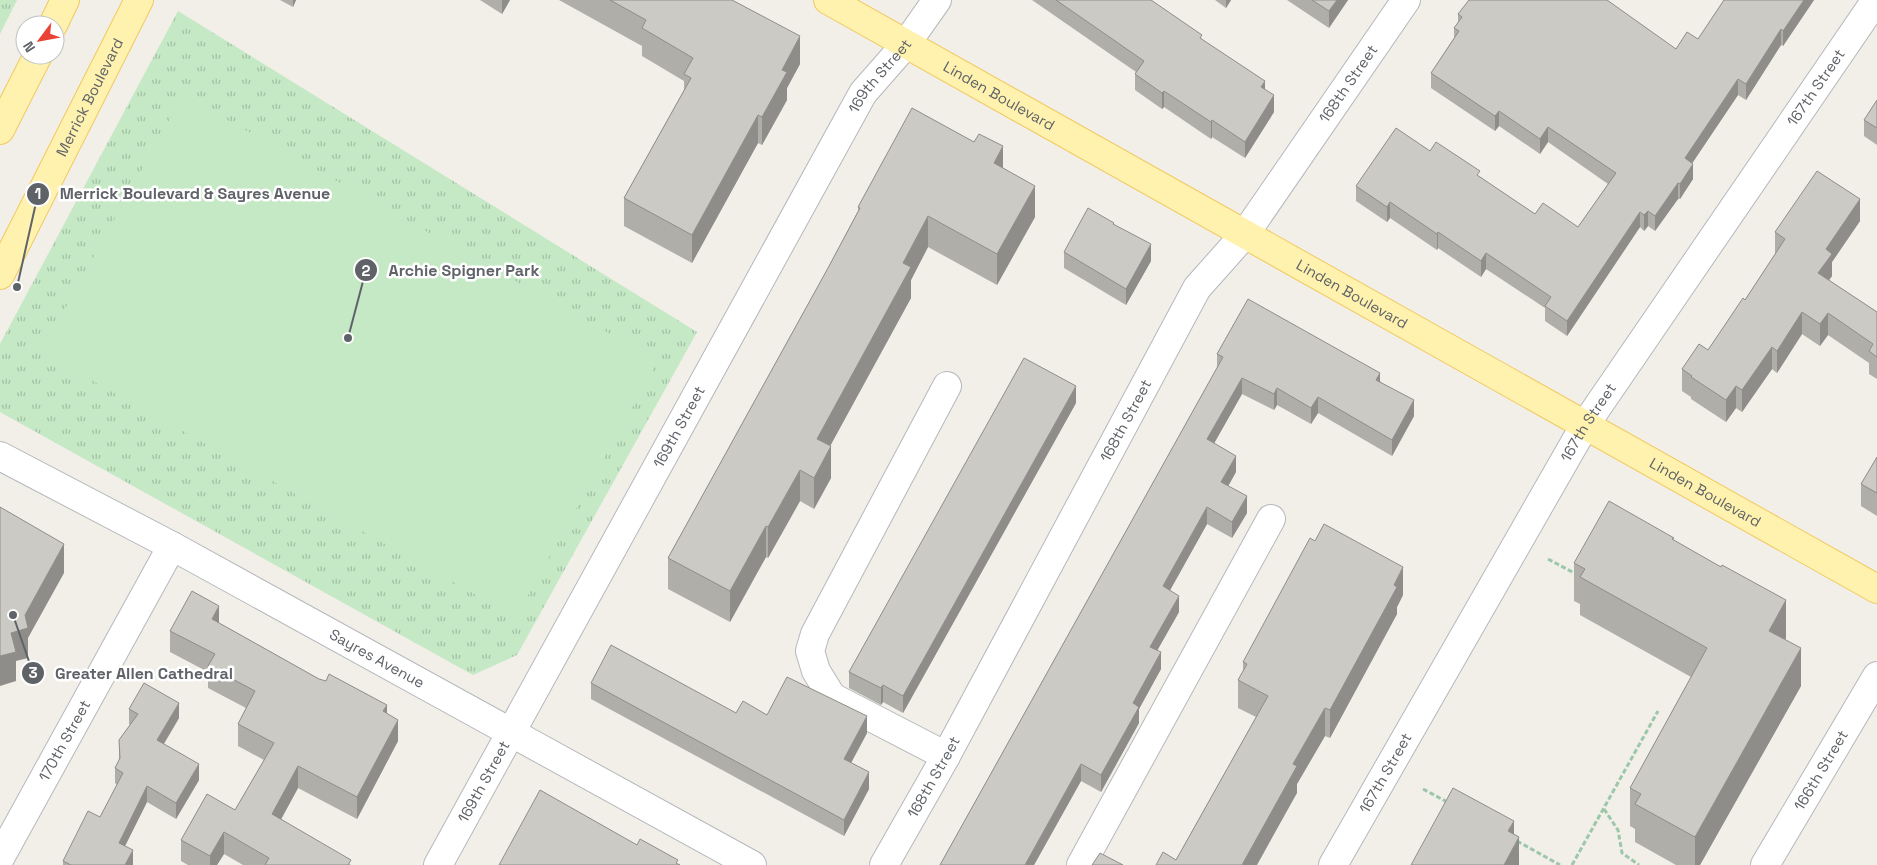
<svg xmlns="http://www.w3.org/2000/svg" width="1877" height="865" font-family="'Space Grotesk',sans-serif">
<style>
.park{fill:url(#park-tufts)}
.pitch{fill:#c5e8c5}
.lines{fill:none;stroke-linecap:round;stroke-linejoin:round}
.minor-casing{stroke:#b5b8bc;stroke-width:30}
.major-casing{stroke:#f2c960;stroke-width:30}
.path{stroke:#9cc7a9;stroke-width:3;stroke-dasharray:5 2.5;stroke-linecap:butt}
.minor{stroke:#fff;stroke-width:28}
.major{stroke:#fff2af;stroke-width:28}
.wall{fill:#afaea9}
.shaded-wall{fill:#8f8d8a}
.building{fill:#cccac5;stroke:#8f8d8a}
.labels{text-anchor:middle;stroke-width:5;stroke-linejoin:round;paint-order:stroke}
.street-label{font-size:15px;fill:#5f6368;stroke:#fff}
.leader{fill:none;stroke:#5f6368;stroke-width:2}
.callout-dot{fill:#5f6368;stroke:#fff;stroke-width:2}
.mark-label{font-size:15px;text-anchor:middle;font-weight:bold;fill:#fff}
.callout-label{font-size:16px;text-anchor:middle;font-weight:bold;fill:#5f6368;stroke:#fff;stroke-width:5;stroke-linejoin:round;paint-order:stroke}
</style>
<defs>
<pattern id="park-tufts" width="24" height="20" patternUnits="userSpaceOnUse" patternTransform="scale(1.25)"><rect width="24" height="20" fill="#c5e8c5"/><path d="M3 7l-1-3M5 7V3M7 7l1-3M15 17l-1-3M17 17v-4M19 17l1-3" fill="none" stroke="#a3c0a4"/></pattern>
</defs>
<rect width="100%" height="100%" fill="#f1efe8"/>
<path class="park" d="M0 0H17L0 34Z
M178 11 697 332 517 655 473 675 0 412V344Z"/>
<path class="pitch" d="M183 95 658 361 516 617 41 352Z"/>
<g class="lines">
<defs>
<g id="minor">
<path id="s1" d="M0 456 172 546 752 865"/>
<path d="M946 756 832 697 816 671 810 651 815 634 947 386"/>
<path id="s2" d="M0 858 172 546"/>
<path id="s3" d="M438 865 863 93 906 44 937 0"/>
<path id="s4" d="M884 865 946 756 1197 288 1245 234 1406 0"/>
<path d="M1081 865 1271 519"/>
<path id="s5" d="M1333 865 1585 425 1876 0"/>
<path id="s6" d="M1765 865 1877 676"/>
</g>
<g id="major">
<path id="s7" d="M828 0 1877 589"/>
<path d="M53 25 65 0"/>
<path d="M0 130 38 55"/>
<path id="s8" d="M0 275 139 0"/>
</g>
</defs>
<use href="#minor" class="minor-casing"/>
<use href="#major" class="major-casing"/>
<path class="path" d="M1548 559 1576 574
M1423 789 1449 803
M1604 809 1618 830 1622 853 1639 865
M1517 841 1560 865
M1572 865 1658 711"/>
<use href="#minor" class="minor"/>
<use href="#major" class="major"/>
</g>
<path class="wall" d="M280 0H296L293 7Z
M480 0H510L502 14Z
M559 0H732L800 64 787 88V100L762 145 758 143 692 263 624 226V198L684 90V81L642 56V46Z
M1032 0H1151L1202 39 1265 90 1274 112 1245 158 1212 137 1211 139 1164 107 1162 109 1135 90V74L1136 72Z
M1215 0H1231L1226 8Z
M1287 0H1348L1329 28Z
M1724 0H1814L1783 46 1781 45 1746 100 1738 95 1692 163 1693 179 1680 199H1678L1655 231 1648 226 1644 231 1640 227 1567 336 1545 321V308L1486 269 1481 277 1438 248 1437 250 1390 218 1387 222 1356 201V186L1430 151 1480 177 1535 214 1578 227 1608 184 1548 142 1540 154 1499 126 1495 131 1431 88V73L1454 38V28L1458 23V14L1676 49 1698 39Z
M1877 100V145L1864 136V120Z
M1003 168 1035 217 997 285 928 247 911 280V298L830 446 831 478 814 509 800 501 768 558 766 557 730 622 668 589V558L828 268 858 211V207Z
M1860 221 1832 262V276L1829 280 1877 312V379L1869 374V363L1828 335 1820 346 1802 334 1777 373 1772 369 1742 412 1736 408 1726 422 1691 399V397L1682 391V369L1708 350 1745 300 1775 254V232Z
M1114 225 1151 261 1126 305 1064 268V252Z
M1217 354 1380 381 1414 416 1392 456 1318 413 1311 424 1277 405 1274 410 1242 394 1214 443 1236 472 1228 486 1247 513 1232 538 1207 524 1170 590 1179 612 1157 651 1161 669 1139 709V723L1101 792 1081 781 1034 865H940L1217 368Z
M1076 403 903 713 883 702 881 705 849 688V672Z
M1877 457V516L1861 506V484Z
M1674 540 1786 638 1785 639 1801 686 1700 865H1676L1635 842V829L1630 826V788L1691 677 1580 615V604L1574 601V563Z
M1403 595 1397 607V614L1330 738 1325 736 1297 784V793L1176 860 1256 717 1238 708V680L1243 671V662Z
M219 623 319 679 387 713 398 741 357 819 298 788 281 819 351 865H243L224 854 217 865H188L181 861V840L235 810 264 760 238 746V724L246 708 208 688V672L170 652V631Z
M591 683 736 713 767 715 867 733 851 763 869 789 844 836 591 699Z
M129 709 179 718 164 744 199 780 176 819 147 802 125 846 133 865H63V861L100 817 117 785 115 783V768L119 761V740L130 725 129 724Z"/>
<path class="shaded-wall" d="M293 0H296L293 7Z
M502 0H510L502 14Z
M1226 0H1231L1226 8Z
M1337 0H1348L1329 28V11Z
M1804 0H1814L1783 46V31Z
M1781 29V45L1746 100V84Z
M800 36V64L787 88V100L762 145V117L782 70Z
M1738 79V95L1685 174V158Z
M1265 81V97L1261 87Z
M1164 91V107L1162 109V93Z
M1274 95V112L1245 158V142Z
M1499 111V126L1495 131V116Z
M758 115V143L692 263V235Z
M1212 120V137L1211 139V122Z
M1548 127V142L1540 154V139Z
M1003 146V177L994 163Z
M1693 164V179L1680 199V184Z
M1678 183V199L1655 231V216Z
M1035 186V217L997 285V254Z
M1860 199V221L1832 262V276L1818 296V273L1826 249Z
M1390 202V218L1387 222V207Z
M1648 211V226L1644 231V215Z
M1640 212V227L1567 336V321Z
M928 216V247L911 280V298L817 470V439L903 263Z
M1438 232V248L1437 250V234Z
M1151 244V261L1126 305V289Z
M1486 253V269L1481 277V261Z
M1802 312V334L1777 373V351Z
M1828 313V335L1820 346V324Z
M1772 347V369L1742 412V390Z
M1380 373V390L1376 380Z
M1242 378V394L1207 456V439Z
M1076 386V403L903 713V696Z
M1736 386V408L1726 422V400Z
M1277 388V405L1274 410V394Z
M1318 397V413L1311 424V408Z
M1414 400V416L1392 456V440Z
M831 446V478L814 509V478Z
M1236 456V472L1221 499V482Z
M800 470V501L768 558V527Z
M1247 496V513L1232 538V522Z
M1207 507V524L1163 603V586Z
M766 526V557L730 622V591Z
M64 544V573L28 638V658L16 661V681L0 686V656L11 633 25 615Z
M1403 567V595L1397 607V614L1330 738V710Z
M1179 596V612L1150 663V647Z
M1786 600V638L1769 668V631Z
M219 606V627L212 619Z
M1801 648V686L1700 865H1695V837Z
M1161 652V669L1139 709V723L1101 792V775L1133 703Z
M883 685V702L881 705V688Z
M179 703V718L157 755V740Z
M387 705V726L383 711Z
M1325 708V736L1297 784V793L1257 865H1242L1293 764Z
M867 716V733L844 776V759Z
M398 720V741L357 819V797Z
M199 764V780L176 819V803Z
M1081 764V781L1034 865H1025Z
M298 766V788L272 836V814Z
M869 772V789L844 836V820Z
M147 786V802L119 858V843Z
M1514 821V847L1519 837V865H1504L1508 831Z
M224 832V854L217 865H210V856Z
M133 850V865H125Z"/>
<path class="building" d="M610 0H732L800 36 782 70 787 72 762 117 758 115 692 235 624 198 691 78 684 74 693 58 642 28 646 20Z
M1056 0H1151L1202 35 1200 38 1265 81 1261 87 1274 95 1245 142 1212 120 1211 122 1164 91 1162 93 1135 74 1144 61Z
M1312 0H1337L1329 11Z
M1469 0H1607L1676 49 1687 32 1698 39 1724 0H1804L1783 31 1781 29 1746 84 1738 79 1685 158 1693 164 1680 184 1678 183 1655 216 1648 211 1644 215 1640 212 1567 321 1545 306 1551 297 1486 253 1481 261 1438 232 1437 234 1390 202 1387 207 1356 186 1396 128 1430 151 1436 142 1480 171 1477 175 1535 214 1543 203 1578 227 1616 173 1548 127 1540 139 1499 111 1495 116 1431 73 1459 31 1454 28 1462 17 1458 14Z
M1877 100V128L1864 120Z
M912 108 974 142 979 134 1003 146 994 163 1035 186 997 254 928 216 903 263 911 267 817 439 831 446 814 478 800 470 768 527 766 526 730 591 668 558 828 268 860 208 858 207Z
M1817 171 1860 199 1826 249 1832 254 1818 273 1877 312V357L1869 351 1873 344 1828 313 1820 324 1802 312 1777 351 1772 347 1742 390 1736 386 1726 400 1691 377 1692 376 1682 369 1699 344 1708 350 1743 298 1745 300 1785 239 1775 232Z
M1088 208 1114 223 1113 224 1151 244 1126 289 1064 252Z
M1248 299 1380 373 1376 380 1414 400 1392 440 1318 397 1311 408 1277 388 1274 394 1242 378 1207 439 1236 456 1221 482 1247 496 1232 522 1207 507 1163 586 1179 596 1150 647 1161 652 1133 703 1139 707 1101 775 1081 764 1025 865H940L1223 357 1217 354Z
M1024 358 1076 386 903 696 883 685 881 688 849 672Z
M1877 457V493L1861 484Z
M1609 501 1674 538 1672 539 1721 567 1722 565 1786 600 1769 631 1801 648 1695 837 1635 804 1641 794 1630 788 1707 648 1580 577 1585 569 1574 563Z
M0 507 64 544 25 615 28 628 11 633 16 652 0 656Z
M1324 524 1403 567 1394 585 1397 587 1330 710 1325 708 1293 764 1297 766 1242 865H1156L1163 852 1176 860 1268 696 1238 680 1247 664 1243 662 1310 538 1315 541Z
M192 591 219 606 212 619 319 679 326 681 329 674 387 705 383 711 398 720 357 797 298 766 272 814 351 860 348 865H265L269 858 224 832 210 856 181 840 207 794 235 810 274 743 238 724 255 691 208 666 215 654 170 631Z
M611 645 736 713 743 701 767 715 787 677 867 716 844 759 869 772 844 820 591 683Z
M144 683 179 703 157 740 199 764 176 803 147 786 119 843 133 850 125 865H71L63 861 88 811 100 817 123 773 115 768 120 758 119 740 138 714 129 709Z
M1453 788 1514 821 1508 831 1519 837 1504 865H1411Z
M540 790 637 845 640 839 678 860 676 863 680 865H499Z
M1100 853 1123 865H1092Z"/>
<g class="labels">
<g class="street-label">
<text dy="5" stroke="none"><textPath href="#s3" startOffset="905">169th Street</textPath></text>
<text dy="5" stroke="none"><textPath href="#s4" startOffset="911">168th Street</textPath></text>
<text dy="5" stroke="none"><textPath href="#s5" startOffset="916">167th Street</textPath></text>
<text dy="5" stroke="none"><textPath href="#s7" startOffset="196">Linden Boulevard</textPath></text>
<text dy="5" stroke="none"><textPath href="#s8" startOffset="199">Merrick Boulevard</textPath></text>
<text dy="5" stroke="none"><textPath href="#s7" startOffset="601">Linden Boulevard</textPath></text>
<text dy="5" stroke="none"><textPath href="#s4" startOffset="506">168th Street</textPath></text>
<text dy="5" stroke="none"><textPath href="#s5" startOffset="511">167th Street</textPath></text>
<text dy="5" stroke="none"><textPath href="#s3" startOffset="500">169th Street</textPath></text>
<text dy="5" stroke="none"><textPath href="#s7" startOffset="1006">Linden Boulevard</textPath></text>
<text dy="5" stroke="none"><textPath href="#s1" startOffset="428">Sayres Avenue</textPath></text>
<text dy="5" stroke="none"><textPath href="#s2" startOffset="134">170th Street</textPath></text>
<text dy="5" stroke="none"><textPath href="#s6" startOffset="110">166th Street</textPath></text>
<text dy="5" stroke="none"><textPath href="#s5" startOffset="106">167th Street</textPath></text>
<text dy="5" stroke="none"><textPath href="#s4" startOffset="101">168th Street</textPath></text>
<text dy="5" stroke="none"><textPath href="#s3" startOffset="95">169th Street</textPath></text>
</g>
</g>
<path class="leader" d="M17 287L38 194M348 338L366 270M13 615L33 673"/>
<g class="callout-dot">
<circle cx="17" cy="287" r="5"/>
<circle cx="348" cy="338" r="5"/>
<circle cx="13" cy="615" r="5"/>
<circle cx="38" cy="194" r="12"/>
<circle cx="366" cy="270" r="12"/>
<circle cx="33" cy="673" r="12"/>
</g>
<g class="mark-label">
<text x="38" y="199">1</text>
<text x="366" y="276">2</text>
<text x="33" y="678">3</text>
</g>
<g class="callout-label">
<text x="195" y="199">Merrick Boulevard &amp; Sayres Avenue</text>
<text x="464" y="276">Archie Spigner Park</text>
<text x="144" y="679">Greater Allen Cathedral</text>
</g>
<g transform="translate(40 40) rotate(238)"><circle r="24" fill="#ffffff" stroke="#bfc1c3"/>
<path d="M0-4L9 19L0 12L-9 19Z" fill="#ea4335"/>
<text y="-8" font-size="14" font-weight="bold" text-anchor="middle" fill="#5f6368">N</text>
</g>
</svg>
